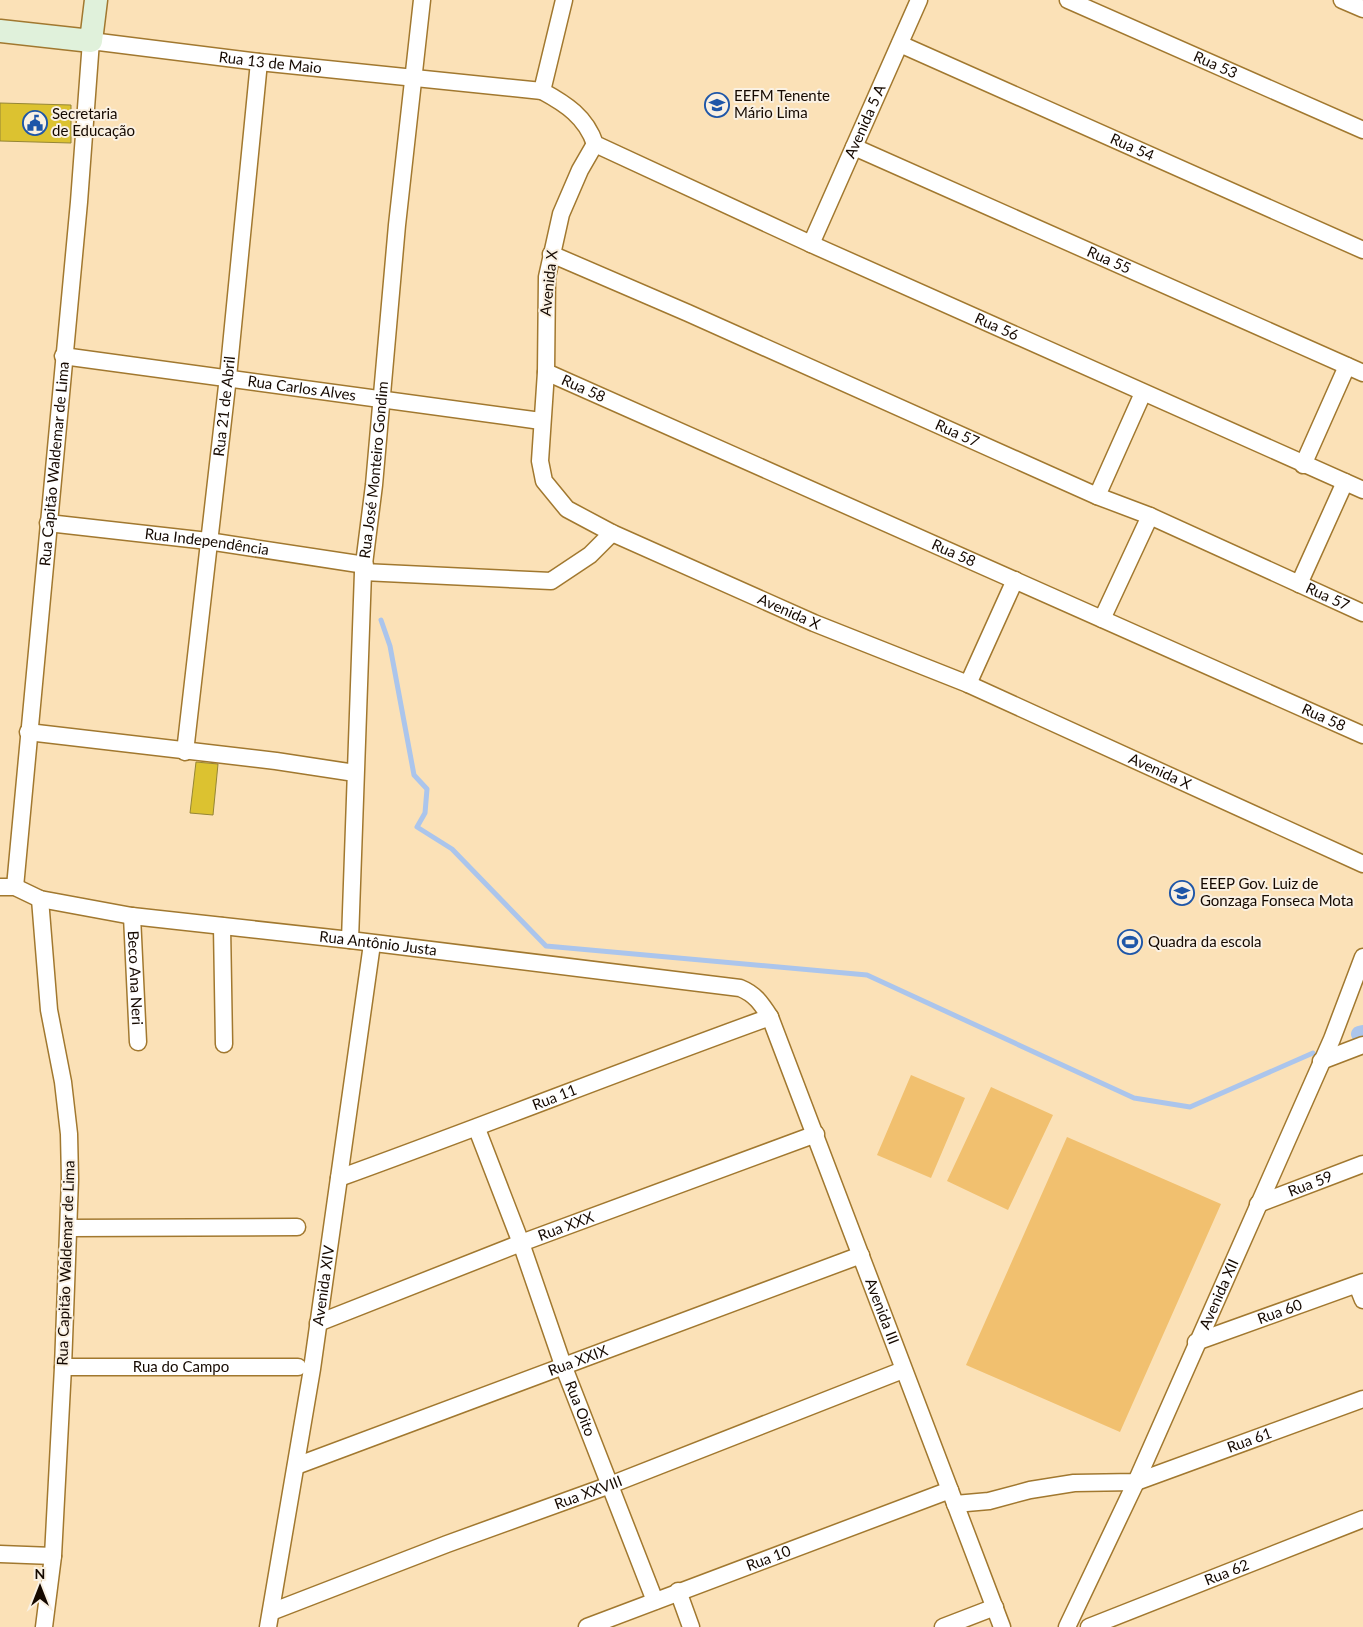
<svg xmlns="http://www.w3.org/2000/svg" width="1363" height="1627" font-family="Lato,sans-serif">
<style>
.pitch{fill:#f1c06f}
.lines{fill:none;stroke-linecap:round;stroke-linejoin:round}
.stream{stroke:#abc5ec;stroke-width:5}
.canal{stroke:#abc5ec;stroke-width:16}
.building{fill:#dcc230;stroke:#958635}
.street-casing{stroke:#a1782f;stroke-width:19}
.secondary-casing{stroke:#a1782f;stroke-width:25}
.street{stroke:#fff;stroke-width:16}
.secondary{stroke:#e0f1db;stroke-width:22}
.labels{text-anchor:middle;stroke-width:4;stroke-linejoin:round;paint-order:stroke}
.street-label{font-size:15px;fill:#150900;stroke:#faf1e3}
.poi-label{font-size:15px;fill:#150900;stroke:#faf1e3;text-anchor:start}
</style>
<rect width="100%" height="100%" fill="#fbe1b7"/>
<path class="pitch" d="M911 1075 965 1098 931 1178 877 1155Z
M991 1087 1053 1115 1008 1210 947 1181Z
M1067 1137 1221 1204 1120 1432 966 1365Z"/>
<g class="lines">
<path class="stream" d="M381 620 390 646 414 775 427 789 425 813 417 827 452 849 546 946 867 975 1134 1098 1190 1107 1313 1053"/>
<path class="canal" d="M1359 1034 1363 1033"/>
</g>
<path class="building" d="M0 103 71 105V143L0 141Z
M196 762 218 764 213 815 190 813Z"/>
<g class="lines">
<defs>
<g id="street">
<path id="s1" d="M564 0 542 91C566 104 586 117 595 144L811 244 1363 490"/>
<path id="s2" d="M1068 0 1363 130"/>
<path d="M1342 0 1363 9"/>
<path id="s3" d="M900 44 1363 250"/>
<path id="s4" d="M595 144 580 170 561 214 547 277 546 372 540 461 544 481 567 509 612 533 814 623 968 684 1363 864"/>
<path id="s5" d="M854 147 1363 373"/>
<path id="s6" d="M811 244 919 0"/>
<path id="s7" d="M551 254 688 313 1097 496 1150 516 1363 613"/>
<path id="s8" d="M63 356 541 421"/>
<path id="s9" d="M546 372 1363 735"/>
<path d="M1303 465 1347 366"/>
<path d="M1097 496 1143 393"/>
<path id="s10" d="M48 523 208 541 365 565"/>
<path d="M363 572 551 581 590 555 612 533"/>
<path d="M1299 584 1345 482"/>
<path d="M1102 619 1150 516"/>
<path d="M968 684 1015 580"/>
<path d="M28 732 276 761 355 773"/>
<path id="s11" d="M185 752 228 377 259 62"/>
<path id="s12" d="M0 887H15L40 899 132 916 350 940 740 988C755 994 761 1003 770 1017L1002 1627"/>
<path id="s13" d="M15 887 79 202 91 41 259 62 542 91"/>
<path d="M40 899 49 1010 63 1082 69 1134 70 1179 63 1367 53 1556 44 1627"/>
<path id="s14" d="M132 916 138 1042"/>
<path d="M222 926 224 1044"/>
<path id="s15" d="M350 940 363 572 374 485 397 225 422 0"/>
<path d="M1321 1061 1363 1045"/>
<path id="s16" d="M477 1129 521 1243 563 1365 655 1601"/>
<path id="s17" d="M339 1178C483 1126 626 1069 770 1017"/>
<path id="s18" d="M1258 1204 1363 1164"/>
<path d="M69 1228 297 1227"/>
<path d="M1357 1285 1363 1300"/>
<path id="s19" d="M318 1323 521 1243 816 1134"/>
<path id="s20" d="M1196 1342 1363 1282"/>
<path id="s21" d="M63 1367H298"/>
<path id="s22" d="M296 1466 861 1255"/>
<path id="s23" d="M955 1504 989 1501 1030 1490 1074 1483 1136 1482 1363 1399"/>
<path d="M0 1554 53 1556"/>
<path d="M678 1591 691 1627"/>
<path id="s24" d="M271 1612 447 1544 610 1485 903 1370"/>
<path id="s25" d="M268 1627 312 1369 372 944"/>
<path id="s26" d="M587 1627 950 1490"/>
<path d="M943 1627 995 1607"/>
<path id="s27" d="M1067 1627 1136 1482 1332 1039 1363 957"/>
<path id="s28" d="M1089 1627 1363 1519"/>
</g>
<path id="secondary" d="M0 31 91 41 96 0"/>
</defs>
<use href="#street" class="street-casing"/>
<use href="#secondary" class="secondary-casing"/>
<use href="#street" class="street"/>
<use href="#secondary" class="secondary"/>
</g>
<defs>
<symbol id="school-ring" viewBox="-11 -11 22 22"><circle r="9.5" fill="#faf1e3" stroke="#1e56a8" stroke-width="1.5"/><path d="M0-5L7-2L0 1L-7-2ZM-4 1L0 2.5L4 1V4Q0 6-4 4Z" fill="#1e56a8"/></symbol>
<symbol id="civic-ring" viewBox="-11 -11 22 22"><circle r="9.5" fill="#faf1e3" stroke="#1e56a8" stroke-width="1.5"/><path d="M-.6-6.5H3V-4.5H.6V-3L4-1V1h2V6H-6V1h2V-1L-.6-3ZM-1.2 2.5V6h2.4V2.5Z" fill="#1e56a8"/></symbol>
<symbol id="stadium-ring" viewBox="-11 -11 22 22"><circle r="9.5" fill="#faf1e3" stroke="#1e56a8" stroke-width="1.5"/><path d="M0-5a6.5 5 0 1 0 0 10a6.5 5 0 1 0 0-10ZM-3.5-1.8h7v3.6h-7Z" fill="#1e56a8"/></symbol>
</defs>
<g fill-rule="evenodd">
<use href="#school-ring" x="703" y="91" width="28" height="28"/>
<use href="#civic-ring" x="21" y="109" width="28" height="28"/>
<use href="#school-ring" x="1168" y="879" width="28" height="28"/>
<use href="#stadium-ring" x="1116" y="928" width="28" height="28"/>
</g>
<g class="labels">
<g class="street-label">
<text dy="5" stroke="none"><textPath href="#s13" startOffset="1030">Rua 13 de Maio</textPath></text>
<text dy="5" stroke="none"><textPath href="#s2" startOffset="161">Rua 53</textPath></text>
<text dy="5" stroke="none"><textPath href="#s6" startOffset="134">Avenida 5 A</textPath></text>
<text dy="5" stroke="none"><textPath href="#s3" startOffset="254">Rua 54</textPath></text>
<text dy="5" stroke="none"><textPath href="#s5" startOffset="279">Rua 55</textPath></text>
<text transform="translate(549 283) rotate(-84)" y="5">Avenida X</text>
<text dy="5" stroke="none"><textPath href="#s1" startOffset="612">Rua 56</textPath></text>
<text dy="5" stroke="none"><textPath href="#s8" startOffset="241">Rua Carlos Alves</textPath></text>
<text dy="5" stroke="none"><textPath href="#s9" startOffset="41">Rua 58</textPath></text>
<text dy="5" stroke="none"><textPath href="#s11" startOffset="348">Rua 21 de Abril</textPath></text>
<text dy="5" stroke="none"><textPath href="#s7" startOffset="444">Rua 57</textPath></text>
<text dy="5" stroke="none"><textPath href="#s13" startOffset="425">Rua Capitão Waldemar de Lima</textPath></text>
<text dy="5" stroke="none"><textPath href="#s15" startOffset="471">Rua José Monteiro Gondim</textPath></text>
<text dy="5" stroke="none"><textPath href="#s10" startOffset="160">Rua Independência</textPath></text>
<text dy="5" stroke="none"><textPath href="#s9" startOffset="446">Rua 58</textPath></text>
<text dy="5" stroke="none"><textPath href="#s7" startOffset="849">Rua 57</textPath></text>
<text dy="5" stroke="none"><textPath href="#s4" startOffset="628">Avenida X</textPath></text>
<text dy="5" stroke="none"><textPath href="#s9" startOffset="851">Rua 58</textPath></text>
<text dy="5" stroke="none"><textPath href="#s4" startOffset="1032">Avenida X</textPath></text>
<text dy="5" stroke="none"><textPath href="#s12" startOffset="384">Rua Antônio Justa</textPath></text>
<text dy="5" stroke="none"><textPath href="#s14" startOffset="62">Beco Ana Neri</textPath></text>
<text dy="5" stroke="none"><textPath href="#s17" startOffset="230">Rua 11</textPath></text>
<text dy="5" stroke="none"><textPath href="#s18" startOffset="56">Rua 59</textPath></text>
<text dy="5" stroke="none"><textPath href="#s19" startOffset="266">Rua XXX</textPath></text>
<text transform="translate(66 1263) rotate(-88)" y="5">Rua Capitão Waldemar de Lima</text>
<text dy="5" stroke="none"><textPath href="#s25" startOffset="346">Avenida XIV</textPath></text>
<text dy="5" stroke="none"><textPath href="#s27" startOffset="366">Avenida XII</textPath></text>
<text dy="5" stroke="none"><textPath href="#s12" startOffset="1106">Avenida III</textPath></text>
<text dy="5" stroke="none"><textPath href="#s20" startOffset="89">Rua 60</textPath></text>
<text dy="5" stroke="none"><textPath href="#s22" startOffset="301">Rua XXIX</textPath></text>
<text dy="5" stroke="none"><textPath href="#s21" startOffset="118">Rua do Campo</textPath></text>
<text dy="5" stroke="none"><textPath href="#s16" startOffset="298">Rua Oito</textPath></text>
<text dy="5" stroke="none"><textPath href="#s23" startOffset="304">Rua 61</textPath></text>
<text dy="5" stroke="none"><textPath href="#s24" startOffset="339">Rua XXVIII</textPath></text>
<text dy="5" stroke="none"><textPath href="#s26" startOffset="194">Rua 10</textPath></text>
<text dy="5" stroke="none"><textPath href="#s28" startOffset="148">Rua 62</textPath></text>
</g>
<g class="poi-label">
<text x="734" y="101">EEFM Tenente<tspan x="734" dy="17">Mário Lima</tspan></text>
<text x="52" y="119">Secretaria<tspan x="52" dy="17">de Educação</tspan></text>
<text x="1200" y="889">EEEP Gov. Luiz de<tspan x="1200" dy="17">Gonzaga Fonseca Mota</tspan></text>
<text x="1148" y="947">Quadra da escola</text>
</g>
</g>
<g transform="translate(40 1587)" stroke="#faf1e3" stroke-width="4" paint-order="stroke">
<path d="M0-4L9 19L0 12L-9 19Z" fill="#150900"/>
<text y="-8" font-size="14" font-weight="bold" text-anchor="middle" fill="#150900">N</text>
</g>
</svg>
